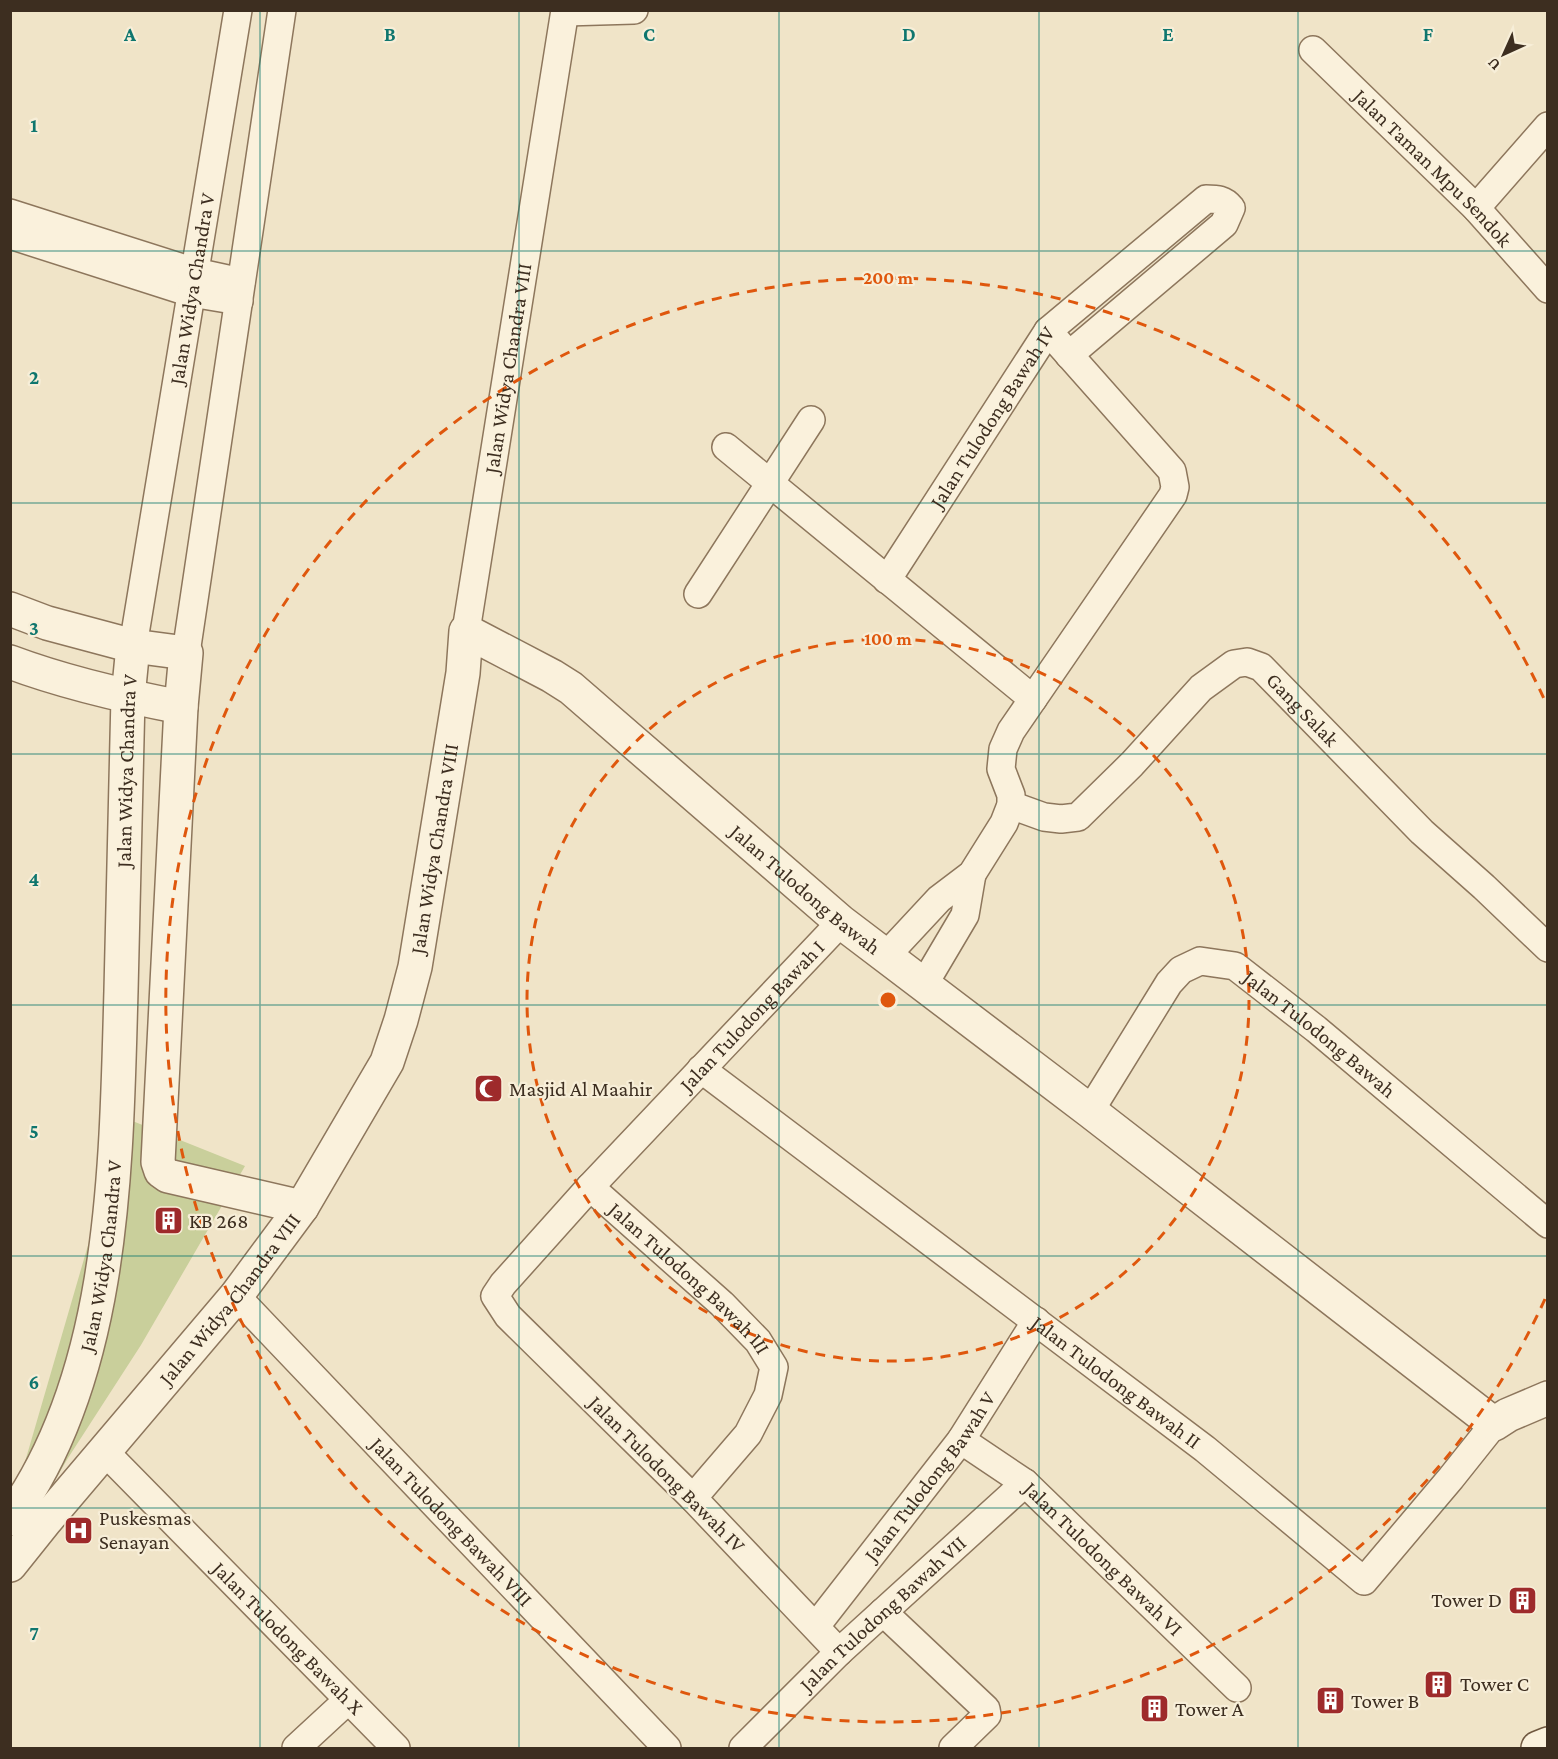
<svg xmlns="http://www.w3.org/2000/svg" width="1558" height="1759" font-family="'Crimson Pro',serif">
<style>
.green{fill:#c9cf9b}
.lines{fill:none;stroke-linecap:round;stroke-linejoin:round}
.minor-casing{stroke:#8d765c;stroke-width:30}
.tertiary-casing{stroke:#8d765c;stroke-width:36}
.secondary-casing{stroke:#6f573f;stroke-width:36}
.minor{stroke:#faf1dc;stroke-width:27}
.tertiary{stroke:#faf1dc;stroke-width:33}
.secondary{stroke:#faf1dc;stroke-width:33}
.grid{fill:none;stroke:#0f766e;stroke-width:1.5;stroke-opacity:0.55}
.ring{fill:none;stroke:#df570d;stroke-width:3;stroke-dasharray:10 8}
.labels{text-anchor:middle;stroke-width:4.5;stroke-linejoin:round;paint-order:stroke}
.street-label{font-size:21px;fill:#3d2e20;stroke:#f7eed8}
.poi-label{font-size:21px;fill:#3d2e20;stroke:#f7eed8;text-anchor:start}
.grid-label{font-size:20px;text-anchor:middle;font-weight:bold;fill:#0f766e;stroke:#f7eed8;stroke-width:4.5;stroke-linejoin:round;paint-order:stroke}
.centre{fill:#df570d;stroke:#f7eed8;stroke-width:3}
.ring-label{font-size:18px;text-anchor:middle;font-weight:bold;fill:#df570d;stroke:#f7eed8;stroke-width:4.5;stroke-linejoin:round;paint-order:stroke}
</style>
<rect width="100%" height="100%" fill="#f0e4c8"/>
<path class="green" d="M125 1118 245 1166 141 1345 68 1458 11 1555V1510Z"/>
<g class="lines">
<defs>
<g id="minor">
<path d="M565 12 634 10"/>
<path id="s1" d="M1313 50 1476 208 1548 289"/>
<path d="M1476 208 1548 126"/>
<path d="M10 213 195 272 241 282"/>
<path d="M10 235 191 293 239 301"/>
<path d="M726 447 1033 699"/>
<path id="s2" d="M887 580 1048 331 1206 199C1217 199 1224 199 1231 208L1224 224 1069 355"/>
<path d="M698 594 811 420"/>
<path id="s3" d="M466 631 565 10"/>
<path id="s4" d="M133 646 238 10"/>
<path d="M186 653 282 10"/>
<path id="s5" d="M1011 805 1044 817 1061 819 1078 817 1132 764 1201 688 1234 664 1247 662 1261 667 1422 832 1484 887 1548 948"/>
<path d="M885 957 939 899 972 874 1004 823 1011 805V795L1001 769 1003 749 1011 731 1173 495 1175 487 1172 471 1048 331"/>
<path d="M923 986 965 915 972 874"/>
<path id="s6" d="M701 1069 1205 1449 1364 1581 1451 1478 1494 1424"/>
<path id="s7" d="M1090 1111 1169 983 1181 970 1200 961 1235 966 1316 1029 1548 1224"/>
<path id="s8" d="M590 1187 722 1304 758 1341 774 1367 768 1395 748 1434 693 1498"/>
<path id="s9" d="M236 1296 667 1748"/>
<path id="s10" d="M961 1440 1025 1483 1237 1688"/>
<path id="s11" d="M105 1452 396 1748"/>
<path d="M883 1612 986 1709 987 1715 953 1748"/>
<path id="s12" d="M816 1626 961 1440 1036 1321"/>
<path id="s13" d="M839 1652 693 1498 508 1316 495 1296 503 1284 590 1187 841 922"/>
<path d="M296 1748 348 1700"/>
<path id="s14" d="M743 1748 839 1652 1025 1483"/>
</g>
<g id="tertiary">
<path d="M10 609 47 623 133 646 186 653 181 707 158 1162 161 1171 168 1176 302 1207"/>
<path d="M10 662C66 683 123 696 181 707"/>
<path id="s15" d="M10 1519C116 1373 116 1165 121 991 123 893 125 795 128 697L133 646"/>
<path id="s16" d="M10 1565 46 1520 236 1296 302 1207 387 1062 401 1020 415 967 463 673 466 631 552 676 571 688 841 922 1090 1111 1494 1424 1508 1415 1548 1398"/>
</g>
<path id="secondary" d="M1538 1748 1548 1744"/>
</defs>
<use href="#minor" class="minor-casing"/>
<use href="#tertiary" class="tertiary-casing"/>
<use href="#secondary" class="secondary-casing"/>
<use href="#minor" class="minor"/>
<use href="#tertiary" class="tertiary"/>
<use href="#secondary" class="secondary"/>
</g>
<path class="grid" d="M260 10V1748M519 10V1748M779 10V1748M1039 10V1748M1298 10V1748M10 251H1548M10 503H1548M10 754H1548M10 1005H1548M10 1256H1548M10 1508H1548"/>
<g class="ring">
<circle cx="888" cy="1000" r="361"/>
<path d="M1545 1299A722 722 0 1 1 1545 701"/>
</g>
<defs>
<symbol id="mosque-square" viewBox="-11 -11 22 22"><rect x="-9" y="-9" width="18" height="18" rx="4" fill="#9e2a2b" stroke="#f7eed8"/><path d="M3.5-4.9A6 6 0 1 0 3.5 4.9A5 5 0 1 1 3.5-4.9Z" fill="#fff"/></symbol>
<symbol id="building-square" viewBox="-11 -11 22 22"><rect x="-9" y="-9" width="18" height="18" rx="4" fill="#9e2a2b" stroke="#f7eed8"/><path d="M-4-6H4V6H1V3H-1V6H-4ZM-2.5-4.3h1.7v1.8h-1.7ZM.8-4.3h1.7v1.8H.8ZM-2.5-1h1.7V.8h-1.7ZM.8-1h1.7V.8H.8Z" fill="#fff"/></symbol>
<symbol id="hospital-square" viewBox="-11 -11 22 22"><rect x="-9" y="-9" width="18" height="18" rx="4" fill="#9e2a2b" stroke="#f7eed8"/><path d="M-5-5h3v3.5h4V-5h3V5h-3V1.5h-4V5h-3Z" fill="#fff"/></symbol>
</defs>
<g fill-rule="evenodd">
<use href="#mosque-square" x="472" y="1072" width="33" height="33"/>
<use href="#building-square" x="152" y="1204" width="33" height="33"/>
<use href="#hospital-square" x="62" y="1514" width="33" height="33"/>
<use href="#building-square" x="1506" y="1584" width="33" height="33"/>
<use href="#building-square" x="1422" y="1668" width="33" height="33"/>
<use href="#building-square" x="1314" y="1684" width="33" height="33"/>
<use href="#building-square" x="1138" y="1692" width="33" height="33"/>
</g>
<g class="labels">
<g class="street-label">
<text dy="7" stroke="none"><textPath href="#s1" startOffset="168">Jalan Taman Mpu Sendok</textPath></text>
<text dy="7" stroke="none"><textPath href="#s4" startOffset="362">Jalan Widya Chandra V</textPath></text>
<text dy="7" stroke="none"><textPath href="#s3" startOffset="266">Jalan Widya Chandra VIII</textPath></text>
<text dy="7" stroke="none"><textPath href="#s2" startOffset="194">Jalan Tulodong Bawah IV</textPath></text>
<text dy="7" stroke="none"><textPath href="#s5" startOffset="376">Gang Salak</textPath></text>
<text dy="7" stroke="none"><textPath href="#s15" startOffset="768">Jalan Widya Chandra V</textPath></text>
<text dy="7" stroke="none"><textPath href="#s16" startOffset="849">Jalan Widya Chandra VIII</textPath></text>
<text dy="7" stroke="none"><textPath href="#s16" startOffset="1498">Jalan Tulodong Bawah</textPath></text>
<text dy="7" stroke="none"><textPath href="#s13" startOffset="876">Jalan Tulodong Bawah I</textPath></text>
<text dy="7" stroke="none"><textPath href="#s7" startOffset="333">Jalan Tulodong Bawah</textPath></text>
<text dy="7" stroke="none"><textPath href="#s15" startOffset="282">Jalan Widya Chandra V</textPath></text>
<text dy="7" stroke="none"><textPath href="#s8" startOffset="135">Jalan Tulodong Bawah III</textPath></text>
<text dy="7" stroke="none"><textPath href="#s16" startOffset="345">Jalan Widya Chandra VIII</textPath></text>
<text dy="7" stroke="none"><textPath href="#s6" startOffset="520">Jalan Tulodong Bawah II</textPath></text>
<text transform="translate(667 1474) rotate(45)" y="7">Jalan Tulodong Bawah IV</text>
<text dy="7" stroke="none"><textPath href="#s12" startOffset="188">Jalan Tulodong Bawah V</textPath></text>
<text dy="7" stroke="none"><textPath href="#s9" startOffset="312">Jalan Tulodong Bawah VIII</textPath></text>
<text dy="7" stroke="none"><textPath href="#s10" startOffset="186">Jalan Tulodong Bawah VI</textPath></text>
<text dy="7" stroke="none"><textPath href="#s14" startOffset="194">Jalan Tulodong Bawah VII</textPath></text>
<text dy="7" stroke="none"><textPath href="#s11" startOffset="261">Jalan Tulodong Bawah X</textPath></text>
</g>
<g class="poi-label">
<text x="509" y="1096">Masjid Al Maahir</text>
<text x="189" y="1228">KB 268</text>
<text x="99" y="1525">Puskesmas<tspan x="99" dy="24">Senayan</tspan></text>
<text x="1502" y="1607" text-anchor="end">Tower D</text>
<text x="1460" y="1691">Tower C</text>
<text x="1351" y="1708">Tower B</text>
<text x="1175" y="1716">Tower A</text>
</g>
</g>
<g class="grid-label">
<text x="130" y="41">A</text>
<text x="390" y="41">B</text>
<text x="649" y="41">C</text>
<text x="909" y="41">D</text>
<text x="1168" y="41">E</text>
<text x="1428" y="41">F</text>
<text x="34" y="132">1</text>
<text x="34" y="384">2</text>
<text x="34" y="635">3</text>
<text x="34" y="886">4</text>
<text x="34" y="1138">5</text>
<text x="34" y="1389">6</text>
<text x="34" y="1640">7</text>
</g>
<circle cx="888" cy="1000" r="9" class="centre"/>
<g class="ring-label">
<text x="888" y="284">200 m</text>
<text x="888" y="645">100 m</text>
</g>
<rect width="1558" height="1759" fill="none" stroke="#3d2e20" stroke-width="24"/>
<g transform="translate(1504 54) rotate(225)" stroke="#f7eed8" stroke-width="4.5" paint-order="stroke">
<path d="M0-4.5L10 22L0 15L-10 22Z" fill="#3d2e20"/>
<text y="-9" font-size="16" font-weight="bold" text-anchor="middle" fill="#3d2e20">U</text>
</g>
</svg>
